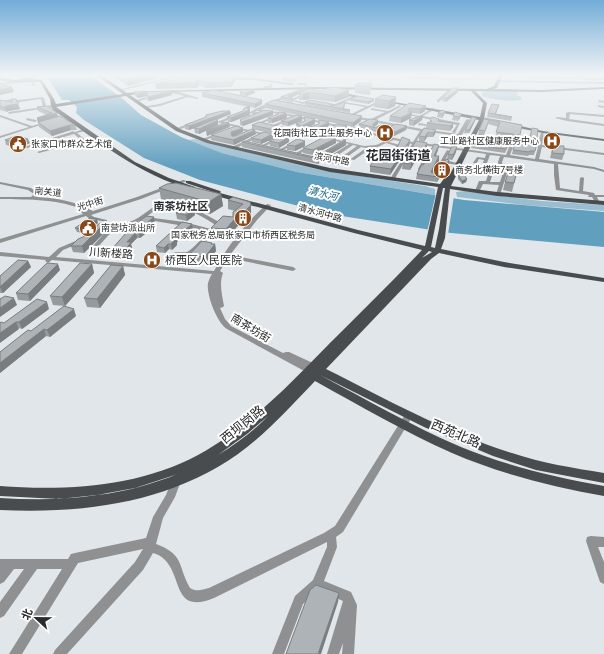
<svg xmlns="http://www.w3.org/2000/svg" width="604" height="654" font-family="Lato,'Noto Sans SC',sans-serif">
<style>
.green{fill:#99bdd1}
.water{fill:#619fbf}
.pier{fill:#e0e6e9}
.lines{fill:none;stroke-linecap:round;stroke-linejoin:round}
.minor{fill:#8e9091;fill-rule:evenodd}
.major{fill:#484c4e;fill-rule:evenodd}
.highway{fill:#303437;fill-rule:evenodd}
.wall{fill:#959a9d}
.shaded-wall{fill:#797d7f}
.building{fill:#adb3b6;stroke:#797d7f}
.labels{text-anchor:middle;stroke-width:4;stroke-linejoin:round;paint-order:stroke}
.far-poi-label{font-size:9px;fill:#282a2b;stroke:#fff;text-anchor:start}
.far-street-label{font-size:9px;fill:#282a2b;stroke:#fff}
.far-water-label{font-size:10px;font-style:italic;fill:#0e5e7f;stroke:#fff}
.far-quarter-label{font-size:11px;font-weight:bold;fill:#282d2f;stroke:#fff}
.street-label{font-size:11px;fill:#282a2b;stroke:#fff}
.poi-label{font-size:11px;fill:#282a2b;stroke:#fff;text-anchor:start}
.far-district-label{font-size:13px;font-weight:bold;fill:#282d2f;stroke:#fff}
.near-street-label{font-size:13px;fill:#282a2b;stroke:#fff}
</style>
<rect width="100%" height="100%" fill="#e0e6e9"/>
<path class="green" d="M482 91H518L517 96H520L522 99C517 103 488 99 482 96Z
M195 139 316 169 425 186 435 189V195L297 172 222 153 188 140Z
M465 191 541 201 604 205V211L524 205 457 197 456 192Z"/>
<path class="water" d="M45 75H90L123 99 141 115 181 137 222 153 297 172 464 200 604 212V247L451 233 329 214 200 180 144 158 84 120 76 113 77 107 69 100H62L48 78Z"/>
<path class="pier" d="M436 193 454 196 448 234 427 232Z"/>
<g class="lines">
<path class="minor" d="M177 75 178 77 119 91 118 90Z
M388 75 420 77V75H422V77L494 80 421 79Z
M485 75 604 78V80L486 76Z
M32 80 35 86H33L31 82 0 85V83Z
M499 80 604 82V84L498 82Z
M271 83 273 84 271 88H266L265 90H263L264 86H269Z
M298 83H306L307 86 306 87 304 85H297Z
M447 89H449L451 91 439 102H437V100L447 91Z
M172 90 199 98 197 99 188 97 160 106 145 108 143 107 159 104 185 96 171 93 170 91Z
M290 93 291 95 261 110 280 112 413 142 420 131 353 118 348 116 365 107 342 103 331 108 329 107 332 106 309 102 303 104 289 100 306 93 307 95 294 100 303 102 309 100 335 104 356 95 357 97 345 102 368 106 382 99 383 101 352 116 371 119 385 112 371 110V108L388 111 400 105 401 107 375 120 422 129 458 134 466 120 468 119 470 120 462 135 485 138H486V140L423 131 416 142 506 155 509 147 511 146 513 147 510 155 535 159 538 147 525 144 527 143 538 144 541 132 544 131 542 145 604 153V155L542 147 539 159 594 167 604 170V172L594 169 558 164 560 188 579 191 580 178 582 177 584 178 583 191 594 193 595 195H604V197H597L600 203 598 204H596L592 197H588L589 195 556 190 554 175V164L504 157 502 162 503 170 505 171 520 172 521 168H525L524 175 507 173 500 195 496 194 499 185 483 184 479 192H475V191L479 181H486L490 169 494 170 490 182H500L503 173 499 170 498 162 500 156 490 155 485 168 483 169 481 168 484 160 479 159 476 164 473 163 477 157 485 158 486 154 415 144 394 180H390V179L412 144 394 140 389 142 400 145 395 152 392 151 396 146 386 143 378 147H373L354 160 336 156 329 161 346 164V165L344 166 326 162 324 163 322 162 309 158 311 157 324 160 349 144 299 133 287 139 277 138 279 139 278 140 261 148 259 147 260 146 277 138 262 135 261 136 234 149H232V147L259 134 235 129V127L217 122 236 114 237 116 223 122 240 126V128L283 137H286L295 132 282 129 281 128 283 127 364 146 376 145 390 139 280 114 257 111 255 112 263 114 261 115 249 113 255 109ZM353 145 357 146 343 156 338 155ZM361 147 366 148 352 158 347 157Z
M42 97 44 98 46 106 53 105 54 107 9 114 8 112 43 107 41 99 20 102 19 103 15 101 0 103V101L15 99 18 100Z
M146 97 147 99 136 102 134 101Z
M599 100 604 101V103L598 102Z
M598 105 604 106V108L598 107Z
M432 108 435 109 423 116 460 123 455 133 452 132 457 125 408 115 410 114 420 116Z
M568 112 604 115V117L570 114 569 119 604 124V126L567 121 555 118 557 117 566 118V113Z
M0 115 32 126 48 121 50 122 0 138V136L29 127 0 117Z
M276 115 279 116 254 127 251 126Z
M27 118 36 120 37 121 35 122 26 120Z
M289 118 292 119 267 130 264 129Z
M193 122 196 123 178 130 175 129Z
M419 123 430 125 428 126 418 125Z
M84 129 86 130 85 131 77 133 88 142V144H86L74 134 27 148 24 147 71 132 72 131 75 132Z
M218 133 221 134 203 141 200 140Z
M75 141H76V143L39 153 37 152Z
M293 142 296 143 280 152 277 151Z
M309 145 312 146 296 156 293 155Z
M429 148 432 149 422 169 418 170V169Z
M447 150 450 151 445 160 461 164 459 165 444 163 436 177H432V176Z
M183 180 187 181 141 199 91 215 94 217 107 220V222L90 219 86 216 0 243V239L83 214 81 212 82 211 88 212C60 198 30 200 0 199V197H31L34 194 28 190 0 184V182L31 188 39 194 36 197C57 198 75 201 93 211L137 197Z
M162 203C183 202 202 212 219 222L220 226C215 232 198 250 193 253 187 257 176 257 171 254 176 251 181 253 187 252 193 249 203 237 208 232L184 226 143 219 132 225 116 227 96 249H92L91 248 110 227 97 231 94 229 95 228C106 223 118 226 129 222 142 218 150 207 162 203ZM163 206C182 205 199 214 214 224V226L211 229 184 222 146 217 158 208Z
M267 204 271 205 257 220 230 255 293 267 296 269 293 271 228 258 220 271 223 273C219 283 222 295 224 306L223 307 220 308 225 319 231 326 283 353 286 352H289L315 364 316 366 315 368H311L312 370 311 372 308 373 227 329C217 323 206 294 208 283 209 280 210 277 212 274L52 260 48 263 45 261 46 260 0 256V252L49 257 59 248 78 240 81 242 80 243 63 250 56 257 214 271C227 246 246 222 267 204Z
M409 412 412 413 413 415 412 417 343 532 336 537 337 547 324 581 351 592 357 605 354 654H342L343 643 339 654H327L343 601 318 590 303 604 284 654H272L295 596 313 580 327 547V542L214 598C172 615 183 576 164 559 161 556 157 554 153 553L143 570 67 654H53L55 650 135 562 143 549 78 563 22 654H9L62 569H37L4 616 0 618V602L24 569H14L4 582 0 584V559H68L71 554 75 553 146 538 153 517 166 495 174 475 177 474 180 475 182 478 175 497 163 518 156 544C185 555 177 565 190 588 196 592 202 590 209 588L324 533 335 526 406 413Z
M591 536 604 537V547H598L604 562V584L600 582 586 541 587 537Z"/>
<path class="major" d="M96 75H101L127 93 146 91V93L130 95 180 129 211 141 330 168 440 184 446 176H449L479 120 381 101 383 100 480 117 483 103 471 91 316 89 160 92 158 91 316 87 487 89 494 86 498 77 497 75H501L502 77 497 88 493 89 541 90 604 87V89L541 92 475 91 487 103 484 119 451 186 497 192 604 201V205L497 196 450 189 445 238 441 249 504 262 604 278V282L504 267 439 253 431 259 326 369C386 399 447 433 512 453 542 463 573 468 604 473V483L536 470 493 456 424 427 320 375C367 400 412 426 461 447 507 466 555 477 604 486V496C552 487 501 474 452 453 405 432 360 406 315 381 290 407 267 433 238 454 169 503 82 514 0 510V498C33 500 65 500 97 495L59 499 0 496V486C65 491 139 487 198 455 248 428 289 385 329 344 360 313 392 282 422 250L354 233 209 194 208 193 210 191 186 183V181H190L220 191 221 192 220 193 358 230 425 246 438 187 330 172 207 143 176 131 126 96 56 107 135 162 169 178 195 187V189L193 190C139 175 98 141 53 110L51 106 50 99 40 82C26 81 13 84 0 80V78L16 80 32 77 34 78 32 79 42 80 54 99 56 104 123 94ZM443 188H445L439 229 435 248 431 247ZM429 251 432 252 422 258ZM268 416C254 431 236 444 218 455L247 434ZM178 474C152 484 125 492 97 495L135 488Z
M167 75 188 77 186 78Z
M225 77 255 78 294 84 292 85 255 80 224 79Z
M340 92 368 98 370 99 368 100 339 94Z
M511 124 543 131 604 139V141L543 133 509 126Z"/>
<path class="highway" d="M600 75H604V76H601Z"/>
</g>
<path class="wall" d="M111 75H157L158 78 128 86Z
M174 75H254L233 76H236V80L231 87 206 88 199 85 196 88 156 89 155 84 175 80Z
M270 75H312L309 79H295V83L282 81V78L283 77 270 76Z
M355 85 371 87 370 95 355 93Z
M458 88V92L446 102 442 101 443 97Z
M240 90 255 93 246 96 240 95Z
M307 90 320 91 349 90V97L335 102 309 99 303 100H299V94L291 98 293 99V103L281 100V97Z
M172 91V95L149 101 147 100V96L138 98 135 96 134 92Z
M202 93 262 104 255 108 250 107V115L231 122H228L227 117 243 111 249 107 202 97Z
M396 97 395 106 388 109 374 107 375 99Z
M350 99 374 101 368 104 350 101Z
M0 100 18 104 20 109 8 111 7 112 0 110Z
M305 102 332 106 345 105 344 109 350 110V113L305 105Z
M409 103 425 111 420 114 412 113 411 118 401 123 389 121 390 116Z
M265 104 361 121 353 127 265 108Z
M499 105 496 114 512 117 511 121 487 117 488 113Z
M47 106 58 116 75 125 77 130H71L52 136 39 127 37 118 47 115 38 111 37 107Z
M442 110 444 115 442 118 437 117 438 113Z
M230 111 231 114 217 120H218V125L199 134 195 133 194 128 201 126 189 130 185 129V125Z
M286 113 287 118 272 123H268V118Z
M461 114 460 118 458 121 452 120 453 116Z
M273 115 243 126 240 125V120Z
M476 118 475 121 469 133H464L465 130Z
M315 119V124L302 130 296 129V124Z
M430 119H439V121L453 127 450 131 426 128 427 123 430 122Z
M485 119 522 125 518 140 495 137 499 127 488 124 484 135H478L479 130Z
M409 120H422L413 126 409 125Z
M281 121H302L288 126 282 125Z
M359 124H378L374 127V128L384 129 407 126 406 130 394 136 358 128Z
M252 125 291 133 283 136 252 129Z
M310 127H329L315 133 310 132Z
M424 128 436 130 435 134 433 137H427L424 142 419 141V136Z
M532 128 537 138 536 142 529 141Z
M358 129V133L345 140H346V145L324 158H322V153L344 140 342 139V135Z
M255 130 256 134 234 145 211 140V135L243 132 234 136H235Z
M324 130 347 131 334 137 336 143 313 155 303 153V148L332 137 323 135Z
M272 134 273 139 261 144 252 142 251 138Z
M289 137V142L279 148 270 146 269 141Z
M483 138 494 139V138L537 144 534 155H529L528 156 512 154 514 146 512 145 508 146 505 153 471 148 472 145Z
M5 140 30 143 19 148 6 145Z
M410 140 409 146 390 175 370 172V166L394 156 395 152Z
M305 141V146L295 151 287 150V145Z
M242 142 319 158V163L318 164 242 147Z
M427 143V148L422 159 417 158 410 170 402 169 403 163Z
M439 145 438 150 436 156H439V162L433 173 438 172 449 160 448 165 443 177H440L437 182 416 179 417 174Z
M553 146 564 154 562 160 550 158Z
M457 147 456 152 452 160 447 159 448 154Z
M517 171 512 192 503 190 505 182Z
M458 175 467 179 466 182 462 184 458 179Z
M159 188 221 194 223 206 210 214 161 199Z
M228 200 250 202 251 214 242 224 240 223 227 239 212 238 211 228 233 217 235 211 228 209Z
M176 213 195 215 187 221 177 219Z
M154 217 155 223 145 231V234L140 238H137L131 244 132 248 127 255 123 254 121 257 112 256 111 250Z
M182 222 192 224 193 230 186 235H184L177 242V245L172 250 169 249 165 253 157 252 156 246Z
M98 223 84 233 77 232 75 228Z
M107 230 84 253 73 252 71 246Z
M212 243V244H215L216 251 206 263 190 262 189 255Z
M28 261 31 267 3 293H0V276Z
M92 264 94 273 65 306 53 305 50 296Z
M123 266 125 275 100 308 87 307 84 298Z
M60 270 30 301 18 300 16 293Z
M49 309 22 329 4 323Z
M76 316 50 337 46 336 0 373V352L31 331Z"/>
<path class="shaded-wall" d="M148 75H157L158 78 128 86 127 80Z
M236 76V80L231 87V82Z
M198 80 199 85 196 88 195 83Z
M12 87 14 92 0 95V90Z
M307 87V91L299 93V94L290 98 288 96Z
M458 88V92L446 102 447 98Z
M254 90 255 93 246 96V93Z
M349 90V97L335 102V96Z
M172 91V95L149 101V97Z
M146 92 147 96 138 98 137 94Z
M309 92V99L303 100V94Z
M396 97 395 106 388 109 389 101Z
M374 99V101L368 104V102Z
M262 100V104L255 108V104Z
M18 104 20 109 8 111 7 112 5 108 6 106Z
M250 106V115L231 122V118L247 111V108Z
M426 106 425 111 420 114V109Z
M230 111 231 114 189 130V126Z
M273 111V115L243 126 242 122Z
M445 111 444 115 442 118 443 114Z
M412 112 411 118 401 123V118Z
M57 113 58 117 38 122 37 118Z
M286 113 287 118 272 123V119Z
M461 114 460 118 458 121 459 117Z
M423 115 422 120 413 126 414 121Z
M302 116V121L288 126V122Z
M362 116 361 121 353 127V123Z
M476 118 475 121 469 133V130Z
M315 119V124L302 130V126Z
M218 120V125L199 134V129Z
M378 120V124L372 128 373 124Z
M329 122V127L315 133V129Z
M229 123 230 127 207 136 206 131Z
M453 123V127L450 131 451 126Z
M70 125 71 130 52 136 50 131Z
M347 126V131L334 137V133Z
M407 126 406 130 394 136 395 132Z
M243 128V132L232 137 231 132Z
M291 129V133L283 136V132Z
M358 129V133L345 140V135Z
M255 130 256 134 234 145 233 140Z
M436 130 435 134 433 137V133Z
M428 132 427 137 424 142 425 137Z
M272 134 273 139 261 144V140Z
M289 137V142L279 148V143Z
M336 138V143L313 155V150Z
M28 139 30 143 19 148 17 143Z
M346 140V145L324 158V153Z
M410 140 409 146 390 175 391 169Z
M305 141V146L295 151V146Z
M513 141 512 145 508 146 505 153 509 143Z
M427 143V148L422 159V153Z
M439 145 438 150 433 161 434 156Z
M457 147 456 152 452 160 453 155Z
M417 153V158L410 170 411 164Z
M439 156V162L431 176V172Z
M319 158V163L318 164V159Z
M449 160 448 165 443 177 444 172Z
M441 171 440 177 437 182 438 177Z
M467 179 466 182 462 184V181Z
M221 194 223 206 210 214 209 202Z
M251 205V214L242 224V214Z
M194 209 195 215 187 221 186 215Z
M239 214 240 223 227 239 226 229Z
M154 217 155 223 145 231V234L140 238 139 233 141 228Z
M97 219 98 223 84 233 83 229Z
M105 223 107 230 84 253 82 246Z
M192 224 193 230 186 235 185 230Z
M183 229 184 235 177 242V245L172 250 171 244 173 239Z
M136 232 137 238 131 244 132 248 127 255 126 249 127 242Z
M212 243 213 247 215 244 216 251 206 263 205 257Z
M168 244 169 249 165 253 164 248Z
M122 249 123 254 121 257 120 251Z
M28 261 31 267 3 293 0 287Z
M58 264 60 270 30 301 28 294Z
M92 264 94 273 65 306 62 297Z
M123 266 125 275 100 308 97 299Z
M14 298 17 305 0 317V308Z
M47 302 49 309 22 329 19 322Z
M74 309 76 316 50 337 47 330Z
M16 322 19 329 0 343V333Z
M44 329 46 336 0 373V363Z
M339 593 338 602 321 654H318Z"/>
<path class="building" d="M118 75H148L127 80Z
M174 75H226L236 76 231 82 206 83 198 80 195 83 155 84 184 78Z
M284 75H310L309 76 295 75V80L282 78Z
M359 83H371V87L355 85Z
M0 84 12 87 0 90Z
M307 87 288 96 293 99 281 97Z
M332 87 349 90 335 96 309 92 303 94 299 93 309 89 320 91Z
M453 88H458L447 98 443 97Z
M213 90 262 100 255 104 202 93Z
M240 90H254L246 93 240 92Z
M172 91 149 97H147L148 95 146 92 137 94 134 92Z
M383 95 396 97 389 101 375 99Z
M358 96 374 99 368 102 350 99Z
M11 99H16L18 104 6 106 5 108 0 106V100L12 102Z
M274 100 362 116 353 123 265 104Z
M309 100 328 103 332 106 345 102 343 109 350 110 305 102Z
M409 103 426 106 420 109 409 108V112H412L401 118 390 116Z
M492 104 499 105 495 114 512 117 488 113Z
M47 106 57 113 37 118 52 113 37 107Z
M250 106 247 108 249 110 231 118 227 117 243 111 244 108Z
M264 110 273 111 242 122 240 120Z
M442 110 445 111 443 114 438 113Z
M222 111H230L189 126 185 125 206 117V115Z
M279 112 286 113 272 119 268 118 278 114Z
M455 112 461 114 459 117 453 116Z
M296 115 302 116 288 122 281 121Z
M423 115 414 121 409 120Z
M60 116 75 125H70L50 131 38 122Z
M304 117 315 119 302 126 296 124 305 121Z
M432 117 439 119 438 121 453 123 451 126 427 123 432 121 430 119Z
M472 117 476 118 469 130H465Z
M485 118 522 125 520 135 496 132 500 122 485 119Z
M216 119 218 120 199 129 194 128Z
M370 119 378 120 373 124 374 128 381 125V128L384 129 396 124 407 126 395 132 359 124Z
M484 119 489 120 485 131 479 130Z
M319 120 329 122 315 129 310 127 319 124Z
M226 122 229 123 206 131Z
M259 122 291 129 283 132 252 125Z
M337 124 347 126 334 133 324 130Z
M236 126 243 128 231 132 232 136H235L252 129 255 130 233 140 211 135Z
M351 127 358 129 345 135H342L350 130Z
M424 128 436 130 433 133 428 132 425 137 419 136Z
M532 128 538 129 537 138 530 137Z
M264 132 272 134 261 140 251 138Z
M16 136 28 139 17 143 5 140Z
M281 136 289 137 279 143 269 141Z
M326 136 336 138 313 150 303 148Z
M476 136H483V138L494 139V138L537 144 535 151H530L529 152 513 150 515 143 513 141 509 143 506 149 472 145Z
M402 137 410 140 391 169 370 166 377 156 391 158 395 155V152Z
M297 139 305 141 295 146 287 145Z
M344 140H346L324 153H322Z
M244 141 319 158 318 159 242 142Z
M416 141 427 143 422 153H417L411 164 403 163Z
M434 144 439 145 434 156H439L431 172 433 173 438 172 446 159 449 160 444 172 441 171 438 177 417 174 421 166 424 164Z
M452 146 457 147 453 155 448 154Z
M553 146H564V154L552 153Z
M509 170 517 171 514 183 505 182Z
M458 175H464L467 179 462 181Z
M176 183 221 194 209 202 159 188 167 184Z
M233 197 250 202 251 205 242 214H239L226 229 211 228 223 216 233 217V212L243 204 228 200Z
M186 206 194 209 186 215 176 213Z
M146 216 154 217 141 228H144L139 233 136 232 127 242H131L126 249H122L120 251 111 250 126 233Z
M90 218 97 219 83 229 75 228Z
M182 222 192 224 185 230 183 229 173 239H176L171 244H168L164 248 156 246Z
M100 223H105L82 246H71L78 239 83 237Z
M202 241 212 243 211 244H215L205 257 189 255Z
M18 260 28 261 0 287V276Z
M47 263 58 264 28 294 16 293Z
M80 263 92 264 62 297 50 296Z
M111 265 123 266 97 299 84 298Z
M5 296 14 298 0 308V299Z
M37 299 47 302 19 322H16L0 333V323L1 322 4 323Z
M64 306 74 309 47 330 44 329 0 363V352L28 330 31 331Z
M316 585 339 593 318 654H286L310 590Z"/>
<linearGradient id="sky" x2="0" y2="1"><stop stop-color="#72acd8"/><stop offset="0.45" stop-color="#f1f4f5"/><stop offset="1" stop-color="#f1f4f5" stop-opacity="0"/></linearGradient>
<rect width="604" height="167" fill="url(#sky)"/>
<defs>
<symbol id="hospital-disc" viewBox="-11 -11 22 22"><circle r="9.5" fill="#8a4818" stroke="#fff"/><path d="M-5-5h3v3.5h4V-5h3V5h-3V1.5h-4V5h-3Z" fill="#fff"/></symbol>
<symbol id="civic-disc" viewBox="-11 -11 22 22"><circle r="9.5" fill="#8a4818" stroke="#fff"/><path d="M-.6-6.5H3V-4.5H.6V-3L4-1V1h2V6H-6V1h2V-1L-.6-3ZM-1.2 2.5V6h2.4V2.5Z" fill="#fff"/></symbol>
<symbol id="building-disc" viewBox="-11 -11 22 22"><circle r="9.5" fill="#8a4818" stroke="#fff"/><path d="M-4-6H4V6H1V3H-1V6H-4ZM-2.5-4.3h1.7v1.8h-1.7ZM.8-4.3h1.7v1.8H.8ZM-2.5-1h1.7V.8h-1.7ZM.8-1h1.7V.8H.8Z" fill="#fff"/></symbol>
</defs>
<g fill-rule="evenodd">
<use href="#hospital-disc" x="375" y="123" width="20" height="20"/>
<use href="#hospital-disc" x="542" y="131" width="20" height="20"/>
<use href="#civic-disc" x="8" y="134" width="20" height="20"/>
<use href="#building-disc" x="432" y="160" width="20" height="20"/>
<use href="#building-disc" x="233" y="208" width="20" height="20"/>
<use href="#civic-disc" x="78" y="218" width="20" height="20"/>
<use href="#hospital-disc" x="142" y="250" width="20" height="20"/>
</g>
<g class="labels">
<g class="far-poi-label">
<text x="372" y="136" text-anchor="end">花园街社区卫生服务中心</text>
<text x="539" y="144" text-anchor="end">工业路社区健康服务中心</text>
<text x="31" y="147">张家口市群众艺术馆</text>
<text x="455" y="173">商务北横街7号楼</text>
<text x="101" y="231">南营坊派出所</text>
<text x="243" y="238" text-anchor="middle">国家税务总局张家口市桥西区税务局</text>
</g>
<g class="far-street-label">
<text transform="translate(332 159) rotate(10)" y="3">滨河中路</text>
<text transform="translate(48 192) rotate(5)" y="3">南关道</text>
<text transform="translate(90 204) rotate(-17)" y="3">光中街</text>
<text transform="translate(320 213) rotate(15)" y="3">清水河中路</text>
</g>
<g class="far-water-label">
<text transform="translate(323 193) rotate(14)" y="4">清水河</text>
</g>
<g class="far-quarter-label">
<text x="181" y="210">南茶坊社区</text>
</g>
<g class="street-label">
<text transform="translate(111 253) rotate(4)" y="4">川新楼路</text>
<text transform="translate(251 328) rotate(31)" y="4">南茶坊街</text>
</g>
<g class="poi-label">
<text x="165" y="264">桥西区人民医院</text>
</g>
<g class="far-district-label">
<text x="398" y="160">花园街街道</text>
</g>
<g class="near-street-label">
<text transform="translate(242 424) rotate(-39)" y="5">西坝岗路</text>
<text transform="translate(456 433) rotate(23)" y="5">西苑北路</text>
</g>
</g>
<g transform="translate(36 618) rotate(292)" stroke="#ffffff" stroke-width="3" paint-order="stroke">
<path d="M0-3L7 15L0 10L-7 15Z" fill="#282a2b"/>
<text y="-6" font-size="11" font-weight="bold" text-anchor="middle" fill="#282a2b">北</text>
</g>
</svg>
